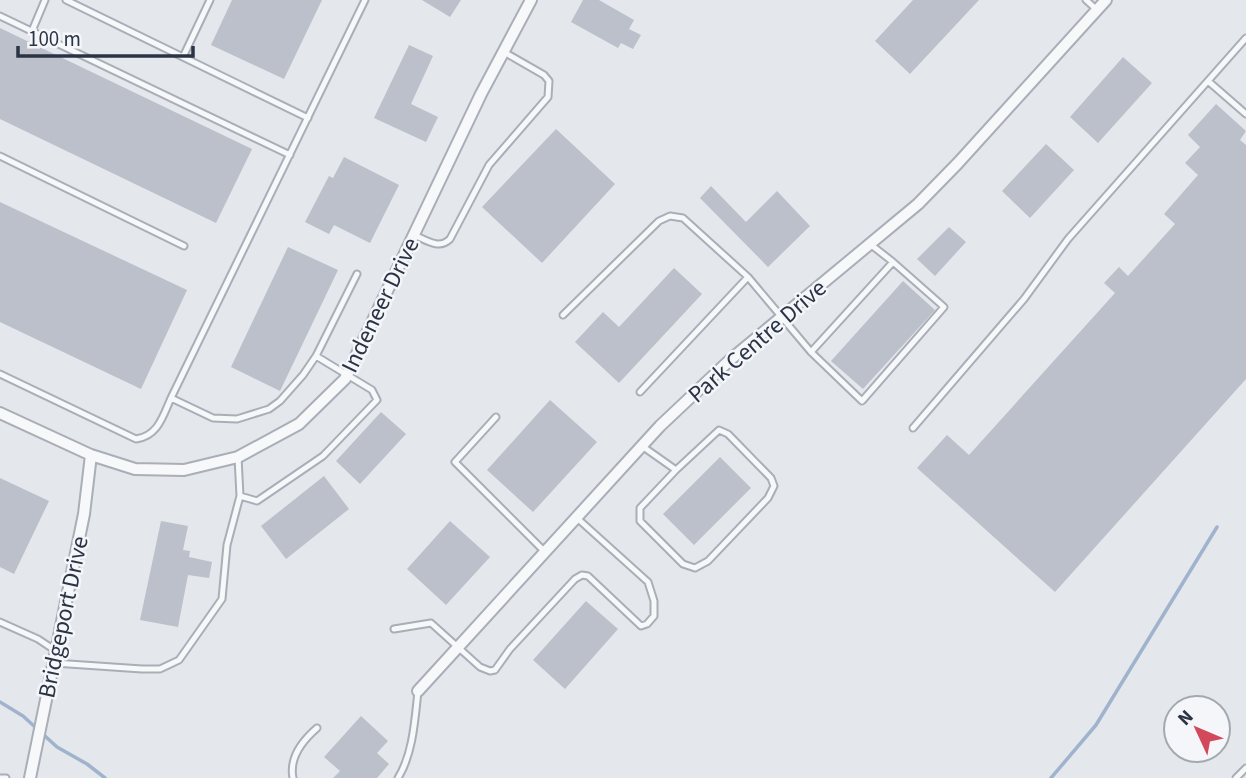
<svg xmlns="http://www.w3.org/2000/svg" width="1246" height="778" font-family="'Source Sans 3',sans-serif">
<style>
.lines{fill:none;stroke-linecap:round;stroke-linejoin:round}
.stream{stroke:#9fb4cc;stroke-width:3.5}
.building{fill:#bbc0ca}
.service-casing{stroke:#a9aeb7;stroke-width:9}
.minor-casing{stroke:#a9aeb7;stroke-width:14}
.service{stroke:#f7f8fa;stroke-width:5}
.minor{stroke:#f7f8fa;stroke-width:10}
.labels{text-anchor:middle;stroke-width:5;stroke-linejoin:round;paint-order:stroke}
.street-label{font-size:24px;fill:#2b3445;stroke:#f4f6f9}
</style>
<rect width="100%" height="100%" fill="#e4e7ec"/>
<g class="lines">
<path class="stream" d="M0 702 23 716 57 747 87 764 105 778
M1051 778 1096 725 1217 527"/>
</g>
<path class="building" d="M232 0H322L284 79 211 45Z
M422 0H461L450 17Z
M583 0H599L634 20 629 29 641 35 633 49 621 43 618 48 571 22Z
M913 0H979L910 74 875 41Z
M0 28 252 149 216 223 0 119Z
M409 45 433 56 411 104 438 117 426 142 374 118Z
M1123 57 1152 83 1098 143 1070 117Z
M1216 104 1246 131 1240 140 1246 145V379L1055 592 917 468 947 435 969 455 1115 293 1104 283 1119 267 1128 276 1175 224 1164 214 1198 175 1185 163 1200 147 1188 135Z
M556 129 615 184 542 263 482 207Z
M1046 144 1074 170 1030 218 1002 191Z
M344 157 399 185 370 243 334 225 329 234 305 222 329 176 333 178Z
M711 186 746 222 777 191 810 226 768 267 700 198Z
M0 202 187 290 141 389 0 322Z
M949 227 966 242 935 276 917 259Z
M288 247 338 270 280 391 231 367Z
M674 268 702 294 619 383 575 342 603 312 619 327Z
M903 281 935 310 863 389 831 361Z
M550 400 597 442 533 512 487 470Z
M381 412 406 434 360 484 336 461Z
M720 457 751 488 694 545 663 514Z
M324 476 349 509 286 559 261 526Z
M0 478 49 501 14 574 0 567Z
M161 521 188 526 183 550 190 551 189 557 212 562 209 578 188 575 178 627 140 620Z
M450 521 490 557 446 605 407 569Z
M586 601 618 629 565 689 533 660Z
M361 716 388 741 377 753 389 764 377 778H333L340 771 324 757Z"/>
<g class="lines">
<defs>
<path id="service" d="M66 0 308 118
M1086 0 1097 10
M0 16 290 155
M32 31 45 0
M183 57 210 0
M1208 81 1246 114
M0 156 184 246
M414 235C426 240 439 250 450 239L489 165 548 97 549 81 544 75 504 52
M563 315 659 221 670 216 683 218 748 277 811 352 893 262 870 244
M811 352 862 401 944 307 893 262
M0 374 136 439C158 436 163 416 171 398L213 418 237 419 269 409 280 401 303 375 316 356
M640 392 748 277
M171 398 365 0
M496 417 455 462 545 552
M913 428 1024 299 1068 239 1246 38
M642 446 676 470 640 508V521L683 564 695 568 708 561 768 498 774 486 771 478 728 434 719 430 676 470
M238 457 240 496 257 501 323 456 377 400 372 390 316 356 357 274
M0 622 38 639 56 651
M394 629 431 623 480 667 490 671 495 670 510 649 575 579 582 575 588 576 641 626 647 624 654 616V601L648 582 577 518
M54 663 142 669H160L179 660 222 599 227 545 240 496
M0 778H6
M293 778C289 758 302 741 317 728
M398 778C413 754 415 719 418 691
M1236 778 1246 768"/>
<path id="minor" d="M0 413 91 455 135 469 184 470 238 457 299 424 345 379 481 94 531 0
M418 691 660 426 730 360 918 204 958 163 1106 0
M30 778 84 514 91 455"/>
</defs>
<use href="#service" class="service-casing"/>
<use href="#minor" class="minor-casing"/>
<use href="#service" class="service"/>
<use href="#minor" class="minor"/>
</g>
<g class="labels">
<g class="street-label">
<text transform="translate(380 305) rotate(-64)" y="8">Indeneer Drive</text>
<text transform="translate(757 341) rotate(-41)" y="8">Park Centre Drive</text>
<text transform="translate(63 617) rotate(-78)" y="8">Bridgeport Drive</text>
</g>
</g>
<g transform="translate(1197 729) rotate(314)"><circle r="33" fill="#f4f6f9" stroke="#a4a8b1" stroke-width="2"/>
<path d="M0-5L12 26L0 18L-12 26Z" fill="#d1495b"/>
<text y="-10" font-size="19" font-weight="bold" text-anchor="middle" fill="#2b3445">N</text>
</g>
<path d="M18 46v10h175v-10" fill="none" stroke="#2b3445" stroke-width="3.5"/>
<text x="28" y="46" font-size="21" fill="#2b3445" stroke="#f4f6f9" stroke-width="5" paint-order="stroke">100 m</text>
</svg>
